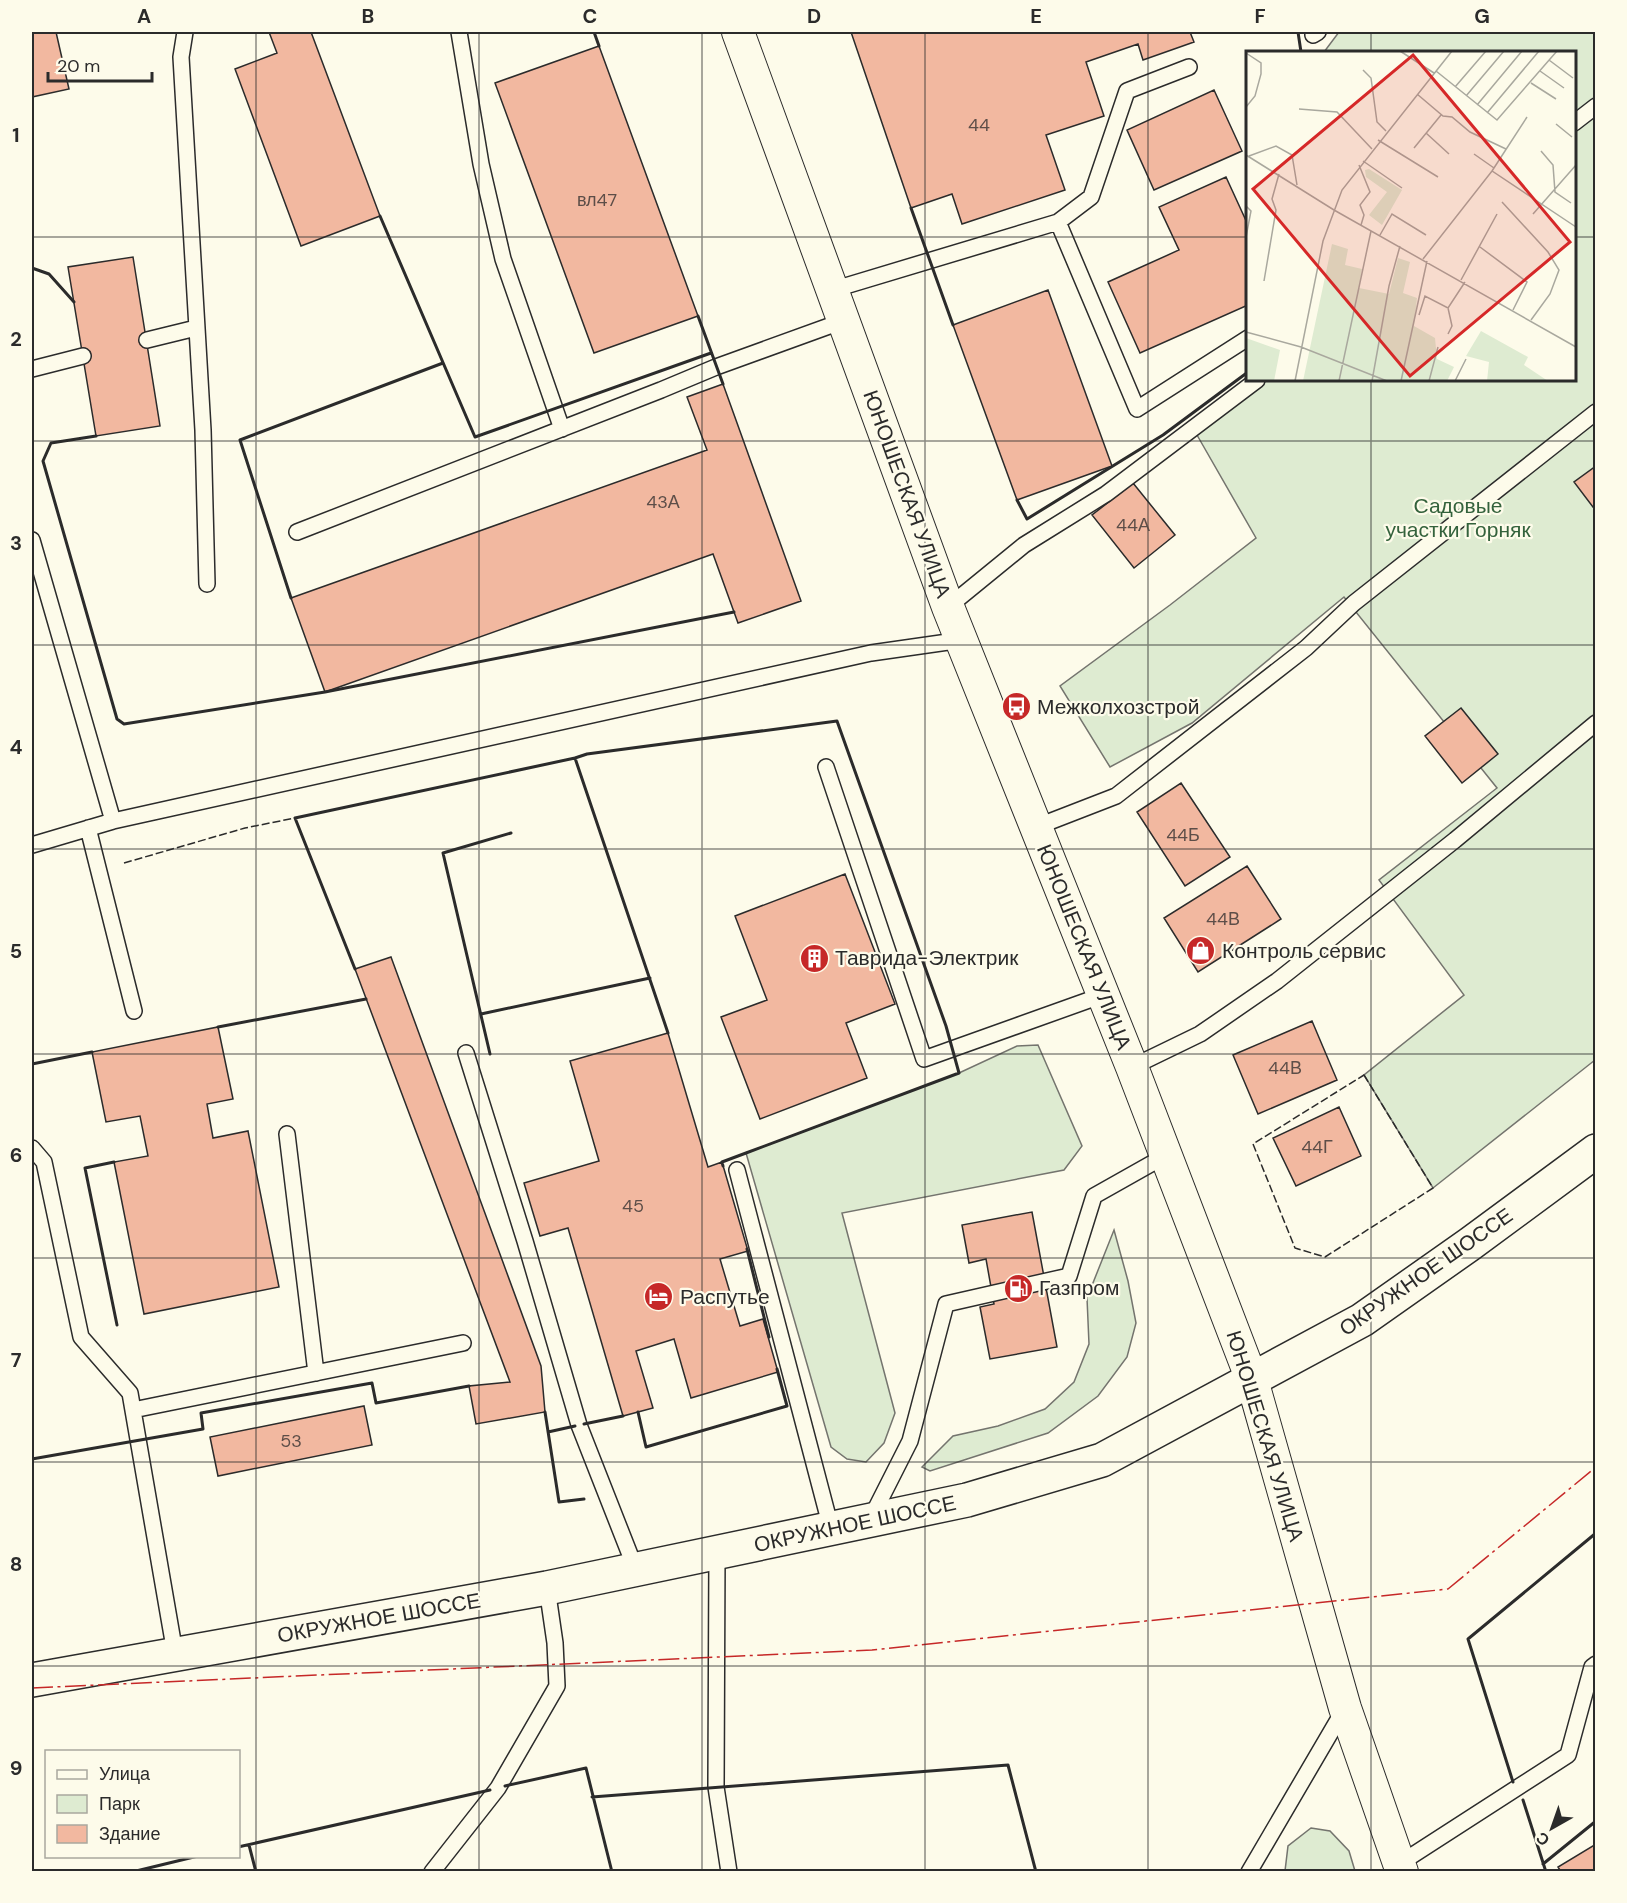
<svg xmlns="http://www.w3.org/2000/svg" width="1627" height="1903" font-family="'DM Sans',sans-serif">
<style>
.green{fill:#deebd1;stroke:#74746e;stroke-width:1.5}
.building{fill:#f2b8a0;stroke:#2b2b2b;stroke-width:1.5}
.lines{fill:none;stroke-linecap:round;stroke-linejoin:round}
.lane-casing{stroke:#2b2b2b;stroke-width:18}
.street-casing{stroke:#2b2b2b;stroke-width:34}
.primary-casing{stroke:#2b2b2b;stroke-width:36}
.lane{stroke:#fdfbea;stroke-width:15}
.street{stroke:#fdfbea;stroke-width:32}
.primary{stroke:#fdfbea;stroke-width:33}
.fence{stroke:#2b2b2b;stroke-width:1.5;stroke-dasharray:8 3;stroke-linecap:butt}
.wall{stroke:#2b2b2b;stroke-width:3}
.power{stroke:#c62828;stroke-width:1.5;stroke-dasharray:21 4.5 3 4.5;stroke-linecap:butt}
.grid{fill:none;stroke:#2b2b2b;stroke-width:1.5;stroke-opacity:0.55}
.labels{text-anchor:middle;stroke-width:4.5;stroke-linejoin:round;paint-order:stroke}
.number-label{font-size:18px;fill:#5d4e48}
.street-label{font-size:21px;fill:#2b2b2b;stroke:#fdfbea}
.park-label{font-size:21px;fill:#34623c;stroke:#fdfbea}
.poi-label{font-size:21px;fill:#2b2b2b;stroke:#fdfbea;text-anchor:start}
.inset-road{fill:none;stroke:#a9a89e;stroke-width:1.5}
.view{fill:#d62828;fill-opacity:0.15;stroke:#d62828;stroke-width:3}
.inset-edge{fill:none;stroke:#2b2b2b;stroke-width:3}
.neatline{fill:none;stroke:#2b2b2b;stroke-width:2}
.grid-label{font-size:20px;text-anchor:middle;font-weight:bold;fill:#2b2b2b}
</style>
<rect width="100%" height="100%" fill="#fdfbea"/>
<path class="green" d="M1339 32H1595V1060L1433 1188 1364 1075 1464 995 1379 880 1497 788 1344 597 1192 723 1110 767 1060 686 1170 605 1256 538 1197 435 1260 380H1574V52H1324Z
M1038 1045 1082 1146 1064 1170 842 1213 895 1413 884 1443 866 1462 847 1459 831 1447 746 1153 959 1073 1017 1046Z
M1114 1230 1128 1281 1136 1323 1127 1357 1098 1396 1048 1433 930 1471 922 1467 953 1436 998 1426 1045 1409 1074 1382 1089 1344 1087 1298Z
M1311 1828 1330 1831 1349 1851 1355 1871H1285L1288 1846Z"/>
<path class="building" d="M32 32H56L69 89 32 97Z
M269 32H311L380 216 301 246 235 69 277 53Z
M851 32H1190L1194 42 1143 60 1138 44 1086 62 1104 116 1046 135 1065 190 962 224 952 194 911 208Z
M599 46 698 316 594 353 495 83Z
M1214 90 1242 151 1154 190 1127 130Z
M1226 177 1248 225V305L1140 353 1108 282 1179 250 1159 207Z
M133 257 160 426 96 436 68 267Z
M1048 290 1112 466 1017 500 953 325Z
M723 384 801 601 738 623 713 554 325 692 291 598 707 450 687 397Z
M1596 466V511L1574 482Z
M1133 483 1175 535 1134 568 1092 515Z
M1461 708 1498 754 1462 783 1425 736Z
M1181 783 1230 857 1185 886 1137 812Z
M1247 866 1281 919 1198 972 1164 918Z
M845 874 895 1004 846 1023 867 1078 760 1119 721 1017 767 1000 735 916Z
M391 957 541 1366 545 1412 476 1424 469 1386 510 1382 355 969Z
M1312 1021 1337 1080 1258 1114 1233 1055Z
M218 1027 233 1099 207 1104 213 1138 248 1131 279 1287 144 1314 114 1162 148 1156 140 1116 106 1122 92 1052Z
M668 1033 708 1167 722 1162 748 1251 720 1259 740 1326 763 1319 778 1372 691 1398 674 1339 636 1351 653 1408 623 1416 568 1228 540 1236 524 1183 599 1161 570 1061Z
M1339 1107 1361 1156 1296 1186 1273 1138Z
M1032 1212 1057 1347 990 1359 980 1307 994 1304 986 1259 969 1263 962 1225Z
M364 1406 372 1445 218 1476 210 1437Z
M1596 1844V1872H1561L1558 1867Z"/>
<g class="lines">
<defs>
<path id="lane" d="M185 32 181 57 203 430 207 584
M459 32 481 164 503 259 562 429
M1313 35 1318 32
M1574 123 1596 106
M1058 222 1091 197 1127 91 1189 67
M832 290 1058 222 1137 409 1248 338
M147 340 196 328
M32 369 83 356
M297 532 661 390 716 367 843 321
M32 540 113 821 871 653 962 640
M948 607 1024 545 1106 494 1257 380
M826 767 924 1059 1103 995
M1036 827 1116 796 1306 648 1354 603 1596 412
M88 828 134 1011
M32 845 113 821
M466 1053 525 1241 579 1425 636 1570
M1132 1067 1200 1034 1277 981 1455 840 1596 723
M287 1134 316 1373
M32 1148 44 1162 81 1337 130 1393 175 1653
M737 1170 831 1528
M133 1410 463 1343
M870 1520 910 1441 946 1304 1069 1276 1094 1196 1165 1156
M717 1552 716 1787 729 1872
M1399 1864 1568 1755 1592 1667 1596 1664
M432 1872 498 1788 557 1686 555 1643 547 1588
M1249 1872 1345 1708"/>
<path id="street" d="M738 32 948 607 1132 1067 1252 1380 1345 1708 1402 1872"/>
<path id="primary" d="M32 1680 547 1588 967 1500 1102 1460 1362 1320 1470 1244 1596 1151"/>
</defs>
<use href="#lane" class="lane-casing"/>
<use href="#street" class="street-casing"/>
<use href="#primary" class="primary-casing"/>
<use href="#lane" class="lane"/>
<use href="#street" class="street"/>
<use href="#primary" class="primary"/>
<path class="fence" d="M124 863 245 828 295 818
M1364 1075 1433 1188 1325 1257 1295 1248 1253 1144Z"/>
<path class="wall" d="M594 32 599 46
M1298 32 1301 52
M911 208 953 325
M380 216 475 437 711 353
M32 268 49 274 74 302
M698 316 723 384
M96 436 51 443 43 461 117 719 124 724 325 692 734 612
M1017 500 1027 519 1163 435 1248 372
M291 598 240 440 443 363
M355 969 295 818 575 758
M481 1014 650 978
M218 1027 366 999
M668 1033 575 758 587 754 837 721 946 1026 959 1073 746 1153 722 1162 723 1166
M490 1054 443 853 511 833
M32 1064 92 1052
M114 1162 85 1168 117 1325
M747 1249 769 1337
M545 1412 559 1502 584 1499
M638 1412 646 1447 787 1406 777 1369
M584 1424 623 1416
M548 1432 575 1426
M32 1459 203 1429 201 1413 372 1383 376 1403 469 1386
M1513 1782 1468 1639 1596 1533
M505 1786 586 1768 612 1872
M592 1797 1008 1765 1036 1872
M1523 1800 1546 1872
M249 1845 256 1872
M238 1847 490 1790
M1543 1864 1596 1821
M132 1872 198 1856"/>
<path class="power" d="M32 1688 872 1650 1448 1589 1596 1467"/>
</g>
<path class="grid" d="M256 32V1872M479 32V1872M702 32V1872M925 32V1872M1148 32V1872M1371 32V52M32 237H1248M1574 237H1596M1371 380V1872M32 441H1596M32 645H1596M32 849H1596M32 1054H1596M32 1258H1596M32 1462H1596M32 1666H1596"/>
<defs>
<symbol id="bus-disc" viewBox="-11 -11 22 22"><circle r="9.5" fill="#c62828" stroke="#fdfbea"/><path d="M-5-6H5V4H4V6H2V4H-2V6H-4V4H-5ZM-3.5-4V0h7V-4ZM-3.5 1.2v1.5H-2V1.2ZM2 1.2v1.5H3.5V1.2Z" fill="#fff"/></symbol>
<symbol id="shop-disc" viewBox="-11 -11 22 22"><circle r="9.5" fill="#c62828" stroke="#fdfbea"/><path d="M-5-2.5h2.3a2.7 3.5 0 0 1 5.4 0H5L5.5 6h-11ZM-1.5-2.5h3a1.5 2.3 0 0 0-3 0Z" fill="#fff"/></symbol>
<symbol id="building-disc" viewBox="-11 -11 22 22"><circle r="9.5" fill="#c62828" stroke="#fdfbea"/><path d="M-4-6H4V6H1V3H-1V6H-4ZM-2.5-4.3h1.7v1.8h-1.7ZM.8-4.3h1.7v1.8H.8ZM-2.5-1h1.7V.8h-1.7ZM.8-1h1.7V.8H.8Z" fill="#fff"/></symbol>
<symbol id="fuel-disc" viewBox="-11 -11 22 22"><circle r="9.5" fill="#c62828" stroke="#fdfbea"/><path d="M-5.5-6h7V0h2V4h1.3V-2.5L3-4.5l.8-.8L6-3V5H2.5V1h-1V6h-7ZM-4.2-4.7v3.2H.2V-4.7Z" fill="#fff"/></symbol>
<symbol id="hotel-disc" viewBox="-11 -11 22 22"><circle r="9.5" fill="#c62828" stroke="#fdfbea"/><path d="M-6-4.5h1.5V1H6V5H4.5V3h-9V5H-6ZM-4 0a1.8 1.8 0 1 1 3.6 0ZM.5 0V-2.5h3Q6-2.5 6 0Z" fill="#fff"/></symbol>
</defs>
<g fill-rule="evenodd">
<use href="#bus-disc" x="1000" y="690" width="33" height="33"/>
<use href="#shop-disc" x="1184" y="934" width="33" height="33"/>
<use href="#building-disc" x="798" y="942" width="33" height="33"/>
<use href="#fuel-disc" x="1002" y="1272" width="33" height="33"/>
<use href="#hotel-disc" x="642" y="1280" width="33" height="33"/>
</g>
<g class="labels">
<g class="number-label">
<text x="979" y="131">44</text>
<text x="597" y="206">вл47</text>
<text x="663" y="508">43А</text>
<text x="1133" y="531">44А</text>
<text x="1183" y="841">44Б</text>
<text x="1223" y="925">44В</text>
<text x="1285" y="1074">44В</text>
<text x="1317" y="1153">44Г</text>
<text x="633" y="1212">45</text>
<text x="291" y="1447">53</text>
</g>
<g class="street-label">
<text transform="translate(907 494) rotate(70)" y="7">ЮНОШЕСКАЯ УЛИЦА</text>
<text transform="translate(1084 947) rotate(68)" y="7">ЮНОШЕСКАЯ УЛИЦА</text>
<text transform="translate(1426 1272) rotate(-35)" y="7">ОКРУЖНОЕ ШОССЕ</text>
<text transform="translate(1265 1436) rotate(73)" y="7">ЮНОШЕСКАЯ УЛИЦА</text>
<text transform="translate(855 1524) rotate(-12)" y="7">ОКРУЖНОЕ ШОССЕ</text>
<text transform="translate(379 1618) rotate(-10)" y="7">ОКРУЖНОЕ ШОССЕ</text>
</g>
<g class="park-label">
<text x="1458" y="513">Садовые<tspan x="1458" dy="24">участки Горняк</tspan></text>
</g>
<g class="poi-label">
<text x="1037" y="714">Межколхозстрой</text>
<text x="1222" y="958">Контроль сервис</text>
<text x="835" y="965">Таврида-Электрик</text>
<text x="1039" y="1295">Газпром</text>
<text x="680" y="1304">Распутье</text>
</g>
</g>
<g transform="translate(1246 51)">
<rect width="330" height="330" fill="#fdfbea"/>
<path d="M123 118 156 139 136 174 123 164 141 141 120 126 119 119ZM86 193 102 198 99 214 116 218 113 237 143 243 152 207 164 211 157 242 171 247 168 275 189 287 191 308 208 316 201 330H57ZM235 280 282 306 278 314 302 330H241L243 311 220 305ZM0 287 34 299 28 330H0Z" fill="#deebd1"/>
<path class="inset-road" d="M154 0 188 22M0 2 15 12V23L9 45 0 56M303 9 327 27M117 19 125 27 131 71 140 80M190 20 251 69 311 0M294 20 318 37M285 32 310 48M209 36 240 0M171 43 197 65 206 66 224 81 260 98M220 45 258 0M231 54 276 0M53 58 91 61 126 98M241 62 293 0M310 73 326 86M180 82 203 103M132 89 192 126M168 97 195 64M295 100 307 114 309 141 325 152M228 103 248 117M0 104 88 159 330 296M3 105 30 95 46 104 51 134M117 110 156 137M113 114 124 141 114 154 118 164 115 174M246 120 281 66M256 151 302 201 313 219 304 243 285 269M0 155 5 160 0 186M287 163 330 114M134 184 146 163 180 184M234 196 281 231 267 259M177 208 246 120 330 176M215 229 251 163M18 230 30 159 26 148 33 123M173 264 179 245 202 257 219 231M0 281 55 296 141 330M202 283 206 275 202 257M49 330 77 190 96 139 206 0M93 330 125 180M126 330 143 235 154 195M155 330 181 210M183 330 192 296M209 330 220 308"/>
<path class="view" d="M167 4 324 191 164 325 7 138Z"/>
<rect width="330" height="330" class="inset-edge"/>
</g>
<rect width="1627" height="1903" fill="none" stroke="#fdfbea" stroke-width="66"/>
<rect x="45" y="1750" width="195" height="108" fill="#fdfbea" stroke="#a9a89e" stroke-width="1.5"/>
<rect x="57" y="1770" width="30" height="9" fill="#fdfbea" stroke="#a9a89e" stroke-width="1.5"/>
<text x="99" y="1780" font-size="18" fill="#2b2b2b">Улица</text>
<rect x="57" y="1795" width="30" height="18" fill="#deebd1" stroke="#a9a89e" stroke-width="1.5"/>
<text x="99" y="1810" font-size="18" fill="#2b2b2b">Парк</text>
<rect x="57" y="1825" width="30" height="18" fill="#f2b8a0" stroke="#a9a89e" stroke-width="1.5"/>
<text x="99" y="1840" font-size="18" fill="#2b2b2b">Здание</text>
<g transform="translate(1552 1828) rotate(220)" stroke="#fdfbea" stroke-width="4.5" paint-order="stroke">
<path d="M0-4.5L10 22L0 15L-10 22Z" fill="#2b2b2b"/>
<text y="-9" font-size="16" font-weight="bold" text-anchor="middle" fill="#2b2b2b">С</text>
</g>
<path d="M48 72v9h104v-9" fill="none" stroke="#2b2b2b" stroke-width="3"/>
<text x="57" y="72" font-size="18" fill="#2b2b2b" stroke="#fdfbea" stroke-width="4.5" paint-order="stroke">20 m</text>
<rect x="33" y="33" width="1561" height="1837" class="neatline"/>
<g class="grid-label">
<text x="144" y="23">A</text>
<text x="368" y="23">B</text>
<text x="590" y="23">C</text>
<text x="814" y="23">D</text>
<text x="1036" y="23">E</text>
<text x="1260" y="23">F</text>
<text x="1482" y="23">G</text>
<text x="16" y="142">1</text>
<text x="16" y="346">2</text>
<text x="16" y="550">3</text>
<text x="16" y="754">4</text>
<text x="16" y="958">5</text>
<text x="16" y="1162">6</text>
<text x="16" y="1367">7</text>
<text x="16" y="1571">8</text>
<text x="16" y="1775">9</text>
</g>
</svg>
